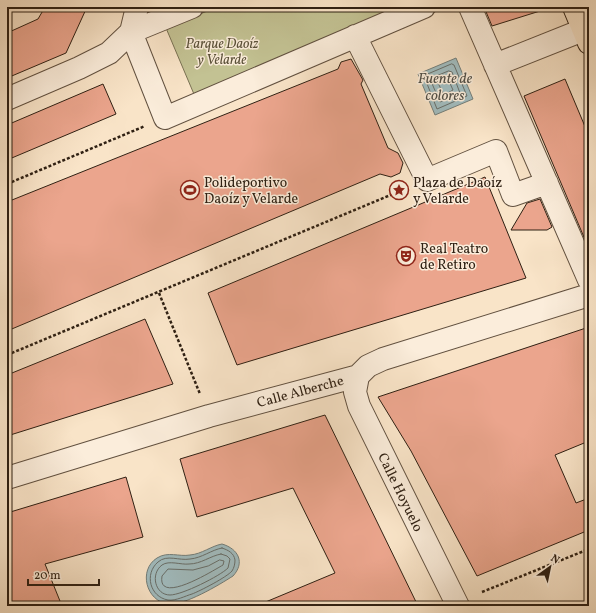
<svg xmlns="http://www.w3.org/2000/svg" width="596" height="613" font-family="Vollkorn,serif">
<style>
.green{fill:#c3c293;stroke:#797153}
.water{fill:#a1bcbf;stroke:#737e7a}
.lines{fill:none;stroke-linecap:round;stroke-linejoin:round}
.shore{stroke:#686e69;stroke-width:1}
.building{fill:#eba58d;stroke:#2f2013}
.minor-casing{stroke:#625140;stroke-width:24}
.major-casing{stroke:#2f2013;stroke-width:24}
.path{stroke:#2f2013;stroke-width:2.5;stroke-dasharray:3 2;stroke-linecap:butt}
.minor{stroke:#fbeddb;stroke-width:22}
.major{stroke:#f9e4c8;stroke-width:22}
.labels{text-anchor:middle;stroke-width:3;stroke-linejoin:round;paint-order:stroke}
.park-label{font-size:14px;font-style:italic;fill:#5b5139;stroke:#fbeddb}
.poi-label{font-size:14px;fill:#2f2013;stroke:#fbeddb;text-anchor:start}
.street-label{font-size:14px;fill:#2f2013;stroke:#fbeddb}
.water-label{font-size:15px;font-style:italic;fill:#514f47;stroke:#fbeddb}
</style>
<rect width="100%" height="100%" fill="#f9e4c8"/>
<filter id="stains"><feTurbulence type="fractalNoise" baseFrequency=".005" numOctaves="4"/><feColorMatrix values="0 0 0 0 .2 0 0 0 0 .09 0 0 0 0 .02 0 0 0 .5 -.17"/></filter>
<radialGradient id="worn" r=".72"><stop offset=".6" stop-color="#630" stop-opacity="0"/><stop offset="1" stop-color="#630" stop-opacity=".3"/></radialGradient>
<path class="green" d="M217 7H447L199 106 166 28Z"/>
<path class="water" d="M456 58 473 99 435 115 418 74Z
M222 544C239 549 245 563 233 576 219 585 184 606 168 604 146 601 138 570 157 558 168 551 179 557 190 555 202 554 211 546 222 544Z"/>
<g class="lines">
<path class="shore" d="M452 64 454 65 467 96 437 109 424 76Z
M449 71 452 72 460 93 440 102 430 79Z
M446 78 448 79 453 90 444 95 438 83Z
M222 548C228 550 234 553 235 560 235 564 234 568 232 571 227 577 200 591 192 594 185 596 176 601 168 600 150 597 144 574 158 562 167 554 179 561 190 559 202 558 211 550 222 548Z
M221 554 227 556 230 559 228 568C220 576 182 595 170 595 155 595 150 574 162 565 169 560 181 565 189 564 201 564 210 556 221 554Z
M220 560 224 561 223 565C214 570 157 606 162 576L168 569 193 570 208 566Z"/>
</g>
<path class="building" d="M45 7H87L66 53 7 78V33L38 19Z
M484 7H540V11L492 26Z
M351 59 363 80 361 84 388 148 398 153 403 163 400 173 391 177 380 174 7 331V202L338 69 341 62Z
M565 79 589 136V249L524 96Z
M103 84 116 114 7 160V125Z
M485 177 526 278 237 365 208 293Z
M540 199 552 227 547 230H511L527 203Z
M145 319 173 384 7 436V375Z
M589 327V441L555 455 576 503 589 498V530L477 576 411 451 378 397Z
M325 415 418 606H256L335 573 293 488 197 517 180 459Z
M126 477 143 537 45 564 62 606H7V513Z"/>
<g class="lines">
<defs>
<path id="minor" d="M192 7 131 32 165 118 424 7
M470 7 589 280
M355 36 427 180 496 151 513 195 547 183
M495 65 583 30
M7 99 79 68 109 53 131 32 137 7
M358 376 355 392 359 406 458 606
M7 478 209 416 358 376 368 366 383 359 589 295"/>
<path id="major" d="M574 7 589 43"/>
</defs>
<use href="#minor" class="minor-casing"/>
<use href="#major" class="major-casing"/>
<path class="path" d="M7 184 145 126
M159 293 200 394
M7 355 405 189
M482 592 589 549"/>
<use href="#minor" class="minor"/>
<use href="#major" class="major"/>
</g>
<defs>
<symbol id="stadium-ring" viewBox="-11 -11 22 22"><circle r="9.5" fill="#fbeddb" stroke="#8f2418" stroke-width="1.5"/><path d="M0-5a6.5 5 0 1 0 0 10a6.5 5 0 1 0 0-10ZM-3.5-1.8h7v3.6h-7Z" fill="#8f2418"/></symbol>
<symbol id="sight-ring" viewBox="-11 -11 22 22"><circle r="9.5" fill="#fbeddb" stroke="#8f2418" stroke-width="1.5"/><path d="M0-6L1.8-2.2L6-1.7L2.9 1.2L3.7 5.4L0 3.3L-3.7 5.4L-2.9 1.2L-6-1.7L-1.8-2.2Z" fill="#8f2418"/></symbol>
<symbol id="theatre-ring" viewBox="-11 -11 22 22"><circle r="9.5" fill="#fbeddb" stroke="#8f2418" stroke-width="1.5"/><path d="M-5-5.5Q0-4 5-5.5V0Q5 5 0 6Q-5 5-5 0ZM-3.3-2.5H-1v1.5H-3.3ZM1-2.5H3.3v1.5H1ZM-2.8 1Q0 5.5 2.8 1Z" fill="#8f2418"/></symbol>
</defs>
<g fill-rule="evenodd">
<use href="#stadium-ring" x="179" y="179" width="22" height="22"/>
<use href="#sight-ring" x="388" y="179" width="22" height="22"/>
<use href="#theatre-ring" x="395" y="245" width="22" height="22"/>
</g>
<g class="labels">
<g class="park-label">
<text x="222" y="48">Parque Daoíz<tspan x="222" dy="16">y Velarde</tspan></text>
</g>
<g class="poi-label">
<text x="204" y="187">Polideportivo<tspan x="204" dy="16">Daoíz y Velarde</tspan></text>
<text x="413" y="187">Plaza de Daoíz<tspan x="413" dy="16">y Velarde</tspan></text>
<text x="420" y="253">Real Teatro<tspan x="420" dy="16">de Retiro</tspan></text>
</g>
<g class="street-label">
<text transform="translate(300 391) rotate(-15)" y="5">Calle Alberche</text>
<text transform="translate(401 492) rotate(64)" y="5">Calle Hoyuelo</text>
</g>
<g class="water-label">
<text x="445" y="83">Fuente de<tspan x="445" dy="17">colores</tspan></text>
</g>
</g>
<rect width="596" height="613" fill="none" stroke="#f9e4c8" stroke-width="24"/>
<rect x="8" y="8" width="580" height="597" fill="none" stroke="#2f2013" stroke-width="2"/>
<rect x="12" y="12" width="572" height="589" fill="none" stroke="#2f2013"/>
<g transform="translate(550 567) rotate(33)" stroke="#fbeddb" stroke-width="3" paint-order="stroke">
<path d="M0-3L7 15L0 10L-7 15Z" fill="#2f2013"/>
<text y="-6" font-size="11" font-weight="bold" text-anchor="middle" fill="#2f2013">N</text>
</g>
<path d="M28 579v6h71v-6" fill="none" stroke="#2f2013" stroke-width="2"/>
<text x="34" y="579" font-size="12" fill="#2f2013" stroke="#fbeddb" stroke-width="3" paint-order="stroke">20 m</text>
<rect width="100%" height="100%" filter="url(#stains)"/>
<rect width="100%" height="100%" fill="url(#worn)"/>
</svg>
